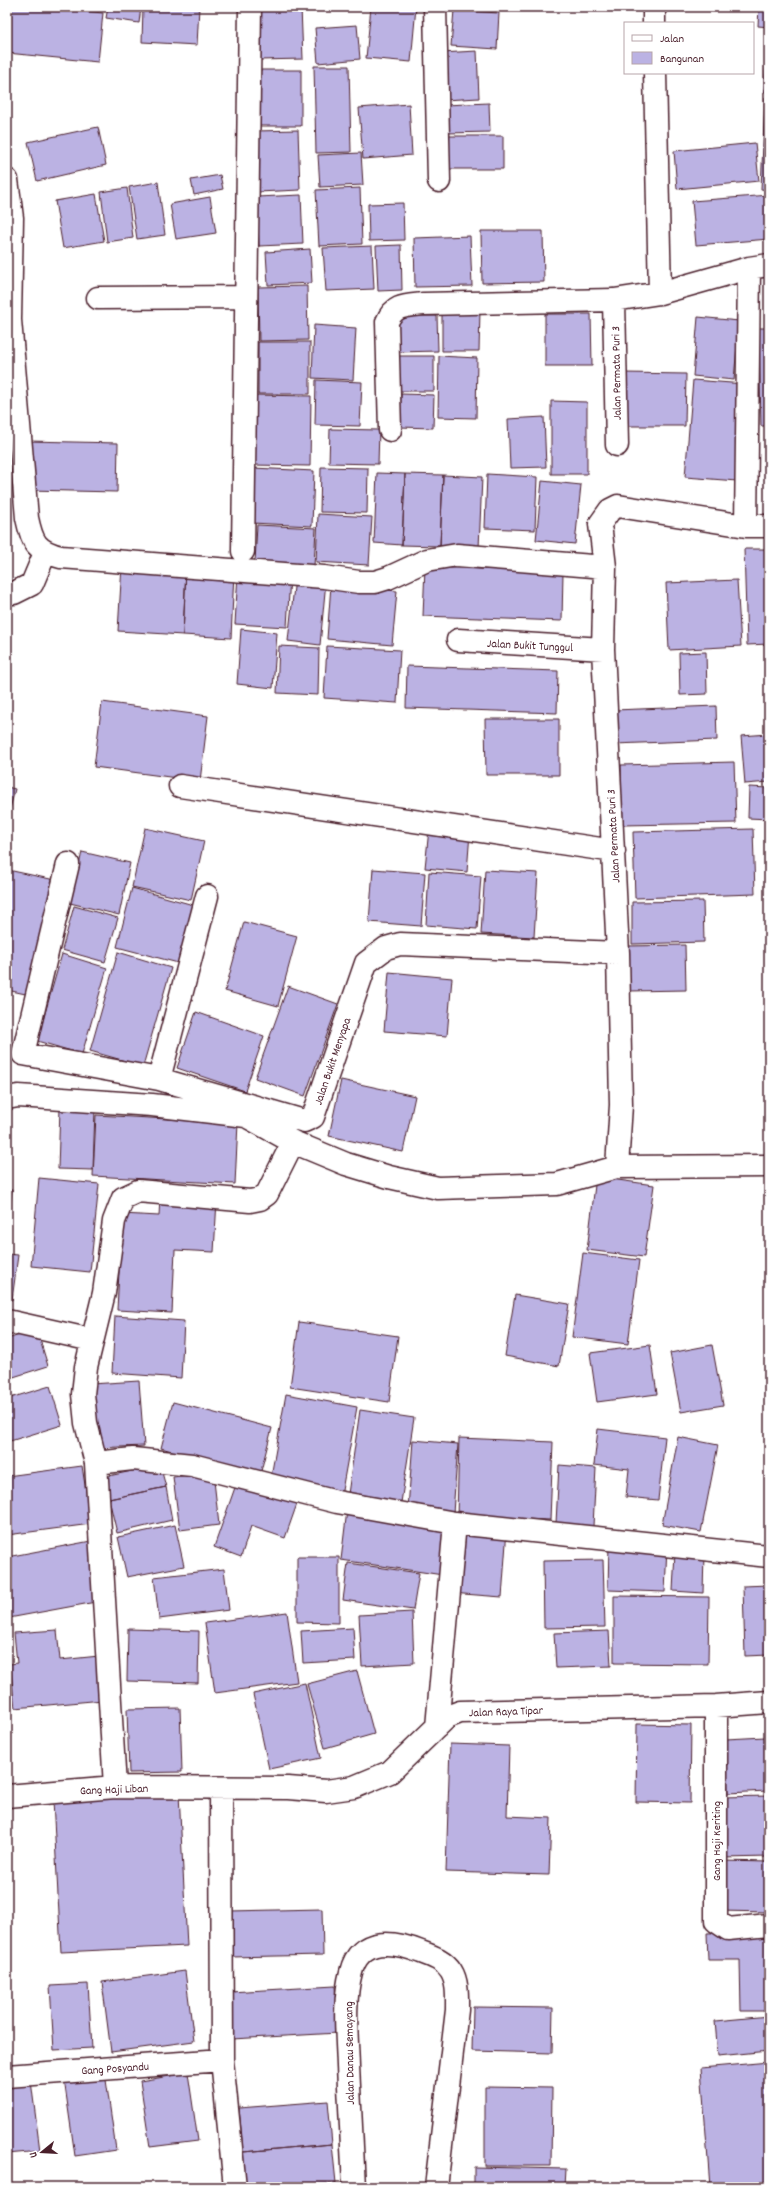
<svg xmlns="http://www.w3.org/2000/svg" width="776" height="2194" font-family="Dekko,sans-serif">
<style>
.building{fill:#bbb2e3;stroke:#4a1f2b}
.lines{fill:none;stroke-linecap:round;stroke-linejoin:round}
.street-casing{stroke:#4a1f2b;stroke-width:25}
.street{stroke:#fff;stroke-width:22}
.labels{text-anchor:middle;stroke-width:3.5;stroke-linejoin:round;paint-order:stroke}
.street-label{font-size:12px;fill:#4a1f2b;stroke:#fff}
</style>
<rect width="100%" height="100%" fill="#fff"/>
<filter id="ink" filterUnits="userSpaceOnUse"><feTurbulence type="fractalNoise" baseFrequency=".025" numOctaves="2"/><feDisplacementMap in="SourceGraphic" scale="8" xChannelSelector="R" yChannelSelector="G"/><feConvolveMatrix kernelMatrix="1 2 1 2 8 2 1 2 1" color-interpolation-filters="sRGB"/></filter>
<g filter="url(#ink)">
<path class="building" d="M7 7H44L103 13 98 62 7 53Z
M108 7H141L139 23 106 18Z
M143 7H199L197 45 142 42Z
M257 7H301L303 59 259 60Z
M371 7H416L411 62 366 58Z
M759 7H769V27L758 26Z
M454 10 499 13 497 49 451 46Z
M357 25 360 59 318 63 315 28Z
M768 29H769V92H764Z
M477 51 479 98 444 100 441 53Z
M314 66H349L351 152 316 153Z
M260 70H301V126H260Z
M765 98H769V190L761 189Z
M489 103 490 132 447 133 445 105Z
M409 104 412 155 363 159 359 108Z
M98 127 106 165 37 181 28 142Z
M298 130 300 190 258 192 256 131Z
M449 136H503V169H449Z
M755 143 759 181 677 189 674 151Z
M361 153 363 185 320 187 318 155Z
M220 175 223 189 194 195 191 180Z
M158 182 165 235 137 239 129 187Z
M127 188 133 238 107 242 101 192Z
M360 188 362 244 319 246 316 190Z
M96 194 104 241 63 248 55 201Z
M301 195 303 244 259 246 257 197Z
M769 195V239L696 245 692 201Z
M210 197 216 233 176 239 170 204Z
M403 203 404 240 369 241 368 204Z
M481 231H543L544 282 482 283Z
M470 236 472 286 415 287 414 238Z
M401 245 402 290 378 291 376 246Z
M372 246 374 289 326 291 323 248Z
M310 249 312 283 268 285 266 252Z
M307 286 308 340 259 341 258 287Z
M442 309 480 310 479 351H442Z
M545 314H591L592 366H545Z
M397 316H437L438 351 398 352Z
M698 317 739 321 734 380 693 376Z
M314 325 356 328 353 380 312 378Z
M759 328H769V426H761Z
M258 342H310V394H258Z
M399 356H434V391H400Z
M439 356 477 358 476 418 438 417Z
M625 373 686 374 685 426H626Z
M316 380 362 382 360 426 315 425Z
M693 380 744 384 737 481 685 477Z
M401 394 434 395 433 428 400 427Z
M254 395 311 396 310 466 253 465Z
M551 401 587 402V474H551Z
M544 417 546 467 510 468 508 419Z
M330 429 379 430 378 464 329 463Z
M28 441 118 443 117 492 28 490Z
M321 467 368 468 367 513 320 512Z
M253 468 314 471 312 526 252 523Z
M377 473 405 474 402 545 374 543Z
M405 474 443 475 440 546 402 545Z
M487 474 537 477 535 530 485 528Z
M443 475 482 477 479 548 440 546Z
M542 481 581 485 575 544 536 540Z
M318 514 372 517 369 565 316 562Z
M257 525 316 528 314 566 255 563Z
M744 549H769V644L747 645Z
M122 565 186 569 183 635 118 631Z
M425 567 563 572 562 621 423 616Z
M186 569 234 572 231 638 183 635Z
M238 573 290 576 287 627 235 624Z
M295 578 326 581 320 645 288 641Z
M737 580 741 646 669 650 666 583Z
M331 585 397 591 392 645 327 639Z
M241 629 277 633 273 688 237 684Z
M279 646 319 648 318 695 277 693Z
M327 646 400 650 397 703 324 698Z
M706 652 707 694 680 695 679 653Z
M407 666 558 671 557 713 406 708Z
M102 702 208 716 200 781 94 767Z
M716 706 717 740 615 744 614 710Z
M485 719H559V775H486Z
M769 734V782L745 784 741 736Z
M734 762 736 823 622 825 621 765Z
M7 787 15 789 7 821Z
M749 787 769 788V819L748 818Z
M145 828 204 841 191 900 132 887Z
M429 829 470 833 467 872 425 868Z
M753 829 755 894 635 898 633 832Z
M82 852 130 863 119 915 70 903Z
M373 869 425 873 421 926 369 922Z
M8 870 55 880 30 995 7 990Z
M485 870 538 873 534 937 481 934Z
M429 872 481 876 477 929 426 925Z
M132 888 197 906 182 964 117 947Z
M703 901 704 942 632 944V902Z
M74 906 118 918 105 962 62 950Z
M244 922 297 936 278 1006 225 991Z
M685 945 686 990 629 991 628 946Z
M118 952 171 968 143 1066 90 1051Z
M62 954 107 968 82 1054 37 1041Z
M389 972 452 978 447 1036 384 1031Z
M288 986 338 1004 305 1096 255 1078Z
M196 1012 264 1036 245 1091 177 1068Z
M341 1080 415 1096 403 1152 329 1136Z
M60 1108 95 1109 93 1170 58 1169Z
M96 1115 238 1123 235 1184 93 1176Z
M596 1177 654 1185 644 1257 587 1250Z
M39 1178 99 1184 90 1272 31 1266Z
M7 1189 12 1190 7 1230Z
M160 1197 217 1200 214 1252 175 1250 172 1313 117 1310 122 1214 159 1216Z
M583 1253 639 1260 628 1344 572 1337Z
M7 1254 18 1255 12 1300 7 1299Z
M515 1295 569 1304 559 1366 505 1356Z
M115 1316 184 1321 181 1378 112 1373Z
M299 1322 398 1336 389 1402 290 1387Z
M37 1330 48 1366 7 1379V1339Z
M650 1345 657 1394 597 1402 590 1353Z
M712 1345 723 1405 681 1412 670 1353Z
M139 1381 144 1446 95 1448 91 1384Z
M50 1386 62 1425 7 1442V1399Z
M286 1394 357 1407 341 1496 270 1482Z
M173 1402 272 1428 260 1475 161 1448Z
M360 1410 414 1418 400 1509 347 1501Z
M598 1429 665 1437 658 1500 626 1497 629 1469 594 1465Z
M678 1437 718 1445 701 1532 662 1525Z
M459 1438 553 1442 550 1520 457 1517Z
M413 1440 458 1444 453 1513 408 1509Z
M160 1465 166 1487 109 1499 104 1477Z
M559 1465 596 1468 593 1526 556 1523Z
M82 1466 91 1524 7 1535V1476Z
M213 1472 219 1525 180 1530 173 1477Z
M238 1479 298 1501 285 1538 251 1526 241 1557 214 1547Z
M166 1487 172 1520 117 1533 109 1499Z
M347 1510 449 1524 443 1575 341 1560Z
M175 1525 184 1566 127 1577 118 1537Z
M456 1525 507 1529 502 1597 451 1593Z
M91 1541 101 1601 9 1618 7 1605V1557Z
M609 1543 667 1545 665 1592 608 1590Z
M675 1552 704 1554 703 1593 673 1591Z
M297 1557H339V1623L297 1622Z
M603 1560 605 1627 544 1628 543 1561Z
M348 1563 419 1573 413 1610 343 1600Z
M224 1569 229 1610 159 1619 154 1577Z
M769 1585V1655L745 1656 743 1586Z
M614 1596 709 1597 708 1664 614 1663Z
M287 1612 297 1682 215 1693 205 1623Z
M412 1612 414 1663 362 1666 359 1615Z
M353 1628 355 1660 303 1663 301 1631Z
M128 1629 199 1631 198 1683 127 1681Z
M57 1630 60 1660 99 1656 103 1700 15 1708 10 1664 17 1663 14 1633Z
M609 1631 611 1666 556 1668 554 1633Z
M357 1671 374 1734 325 1748 307 1684Z
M305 1683 321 1758 269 1769 253 1694Z
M180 1708 182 1772 129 1773 127 1709Z
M637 1724 691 1725 690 1803 636 1802Z
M765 1737 767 1791 728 1793 726 1739Z
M450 1744 509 1746 507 1816 551 1818 549 1875 446 1872Z
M179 1794 187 1946 61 1952 53 1800Z
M769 1796V1857L723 1858 722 1797Z
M722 1861 769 1862V1912L720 1911Z
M322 1909 323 1955 231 1957 230 1911Z
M769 1931V2011H741L740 1960H708L707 1933Z
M185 1971 194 2041 111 2052 102 1982Z
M88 1984 92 2048 54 2050 50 1986Z
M335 1986 338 2033 232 2039 230 1992Z
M473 2007 553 2008 552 2053 472 2051Z
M769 2016V2051L718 2056 715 2021Z
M769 2062V2187H710L701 2068Z
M105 2073 116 2150 75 2156 64 2079Z
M188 2073 198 2141 150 2147 140 2081Z
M31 2081 40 2151 7 2154V2084Z
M485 2087 552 2088 551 2166H485Z
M328 2101 332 2144 243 2152 239 2108Z
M332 2144 336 2183 289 2187H246L243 2152Z
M474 2167 566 2169 565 2187H474Z"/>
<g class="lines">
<defs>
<path id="street" d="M435 7 439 181
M654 7V23
M655 73 660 293
M7 180 12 218 10 320 27 518C32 542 36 551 61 557L324 577 359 582H375L388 578 427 560 457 555 605 567
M98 298 246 297
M614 300 617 445
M390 430 387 322C394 304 407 306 424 304L614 300 660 293 749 268 769 265
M746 526 749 268
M243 551 250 7
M7 593H14L32 584 45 553
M458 640 603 649
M180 786 614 851
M68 864 23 1054 159 1079
M207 896 159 1079 304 1121 313 1117 366 963 386 948 400 944 618 953
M7 1098 18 1096 152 1105 246 1116 293 1142 346 1164 389 1177 438 1188 557 1184 617 1167 769 1166
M617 1167 621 1105 618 953 603 649 605 567 600 524 610 510 618 506 746 526H769
M7 1321 92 1340
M96 1463 133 1459 192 1465 337 1502 455 1523 769 1556
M716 1706V1921L728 1929 769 1925
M437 1727 455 1523
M115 1787 96 1463 86 1423 83 1394 86 1367 104 1293 114 1221 123 1198 138 1191 250 1201 260 1199 267 1194 293 1142
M221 1788 222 2060 235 2187
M7 1796 115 1787 288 1788 326 1791 354 1787 390 1772 447 1717 460 1712 716 1706 769 1702
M7 2076 222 2060
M354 2187C352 2147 350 2106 348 2066 347 2035 343 2002 351 1972 360 1936 394 1941 421 1952 432 1956 444 1960 451 1971 458 1982 457 1997 457 2010L436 2187"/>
</defs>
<use href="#street" class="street-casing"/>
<use href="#street" class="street"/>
</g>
</g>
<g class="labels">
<g class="street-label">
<text transform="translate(616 373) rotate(-91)" y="4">Jalan Permata Puri 3</text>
<text transform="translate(530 645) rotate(3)" y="4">Jalan Bukit Tunggul</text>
<text transform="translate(613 836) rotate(-93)" y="4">Jalan Permata Puri 3</text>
<text transform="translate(332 1061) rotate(-71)" y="4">Jalan Bukit Menyapa</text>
<text transform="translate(506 1711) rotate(-2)" y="4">Jalan Raya Tipar</text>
<text transform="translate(114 1789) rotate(-2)" y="4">Gang Haji Liban</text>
<text transform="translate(716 1841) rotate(-90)" y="4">Gang Haji Keriting</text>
<text transform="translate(349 2053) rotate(-91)" y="4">Jalan Danau Semayang</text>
<text transform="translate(115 2068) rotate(-4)" y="4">Gang Posyandu</text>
</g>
</g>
<rect width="776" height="2194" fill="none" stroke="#fff" stroke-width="24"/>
<rect x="12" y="12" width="752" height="2170" fill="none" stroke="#4a1f2b" stroke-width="1.5" filter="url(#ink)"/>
<rect x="624" y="22" width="130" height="52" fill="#ffffff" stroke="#b7a5aa"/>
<rect x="632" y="35" width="20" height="6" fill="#ffffff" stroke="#b7a5aa"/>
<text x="660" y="42" font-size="12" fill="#4a1f2b">Jalan</text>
<rect x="632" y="52" width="20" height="12" fill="#bbb2e3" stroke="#b7a5aa"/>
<text x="660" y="62" font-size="12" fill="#4a1f2b">Bangunan</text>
<g transform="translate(42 2152) rotate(252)" stroke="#ffffff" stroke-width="3" paint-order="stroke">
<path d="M0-3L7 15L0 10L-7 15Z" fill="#4a1f2b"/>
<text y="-6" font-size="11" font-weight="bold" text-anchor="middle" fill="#4a1f2b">U</text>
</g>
</svg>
